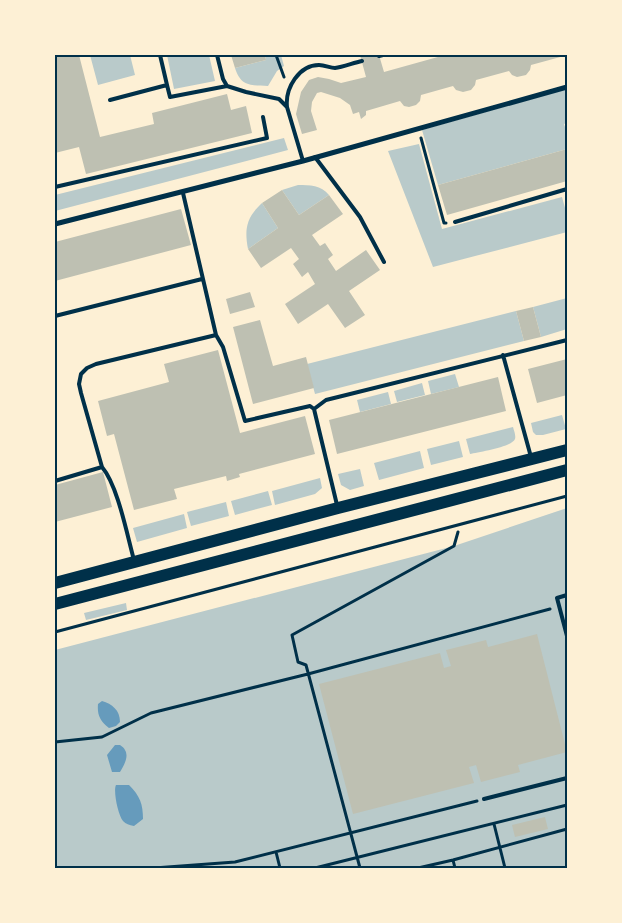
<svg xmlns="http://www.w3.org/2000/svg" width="622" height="923" font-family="'Fira Sans',sans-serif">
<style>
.green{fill:#b9caca}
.water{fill:#669bbc}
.building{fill:#bec0b2}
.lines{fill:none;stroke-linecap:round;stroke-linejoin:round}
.path{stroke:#003049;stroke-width:3}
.service{stroke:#003049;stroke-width:4}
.minor{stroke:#003049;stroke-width:5}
.primary{stroke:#003049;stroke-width:12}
.neatline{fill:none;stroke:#003049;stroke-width:2}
</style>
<rect width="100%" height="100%" fill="#fdf0d5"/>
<path class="green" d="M90 55H130L135 75 98 85Z
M167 55H209L215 81 174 89Z
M265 55H281L284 66 277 71 268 86C251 85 241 87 235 68L266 60Z
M567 89V123L564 124 567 133V149L438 185 422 130Z
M284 138 288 150 55 211V195Z
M419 144 442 229 562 197 567 215V232L433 267 388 151Z
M298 185C310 185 321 185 329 195L299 215 282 190Z
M262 203 278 228 248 249C244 228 247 217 262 203Z
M567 298V329L541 337 533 307Z
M516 311 524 341 315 394 307 364Z
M455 374 459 387 431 394 428 381Z
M422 383 425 395 397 402 394 391Z
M388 392 391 404 360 412 357 400Z
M562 415 566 429 543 435H536L533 432 531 423Z
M513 427C514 431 516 435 515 439 512 447 479 452 470 454L466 439Z
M459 441 463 457 431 465 427 449Z
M420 451 424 468 379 480 374 463Z
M360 469 364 486 350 490 341 485 338 474Z
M320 478 322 488 315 494 275 505 272 491Z
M268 491 272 505 235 515 231 501Z
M226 502 229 516 191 526 187 512Z
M567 508V868H55V650L454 546Z
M184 514 187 528 137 542 133 528Z
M126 603 127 610 86 620 84 613Z"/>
<path class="water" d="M102 701C112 704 120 710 120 722L116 726 109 728C100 721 97 715 98 704Z
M115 745H120C131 752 126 762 120 772H112L107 755Z
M116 785H129C140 796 143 804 143 819L134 826C129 825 126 824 123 821 118 815 113 791 116 785Z"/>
<path class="building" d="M55 55H79L100 137 154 124 152 113 227 94 231 110 246 106 252 133 86 174 79 147 55 153Z
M231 55H265L266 60 235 68Z
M360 55H379L384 72 445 55H567V60L564 56 531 65 530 70 526 75 517 77 512 75 509 71 476 80 475 85 471 90 463 92 456 90 453 86 421 95 420 101 416 105 409 107 404 106 400 101 366 111V115L361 119 359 112 353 114 350 105 340 98 321 92 317 93 312 102 311 111 317 130 302 134 296 114 301 92 309 80 318 77 329 79 341 83 366 77Z
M567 149V181L447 215 438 185Z
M282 190 299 215 329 195 343 214 312 235 320 246 325 243 333 255 328 259 336 271 366 250 380 270 349 291 365 315 345 328 328 304 298 324 285 304 315 284 308 272 302 277 293 264 299 259 291 248 261 268 248 249 278 228 262 203Z
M181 209 191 245 55 281V242Z
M250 292 255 307 230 314 226 299Z
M533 307 541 337 524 341 516 311Z
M260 320 273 366 306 357 314 388 253 404 233 327Z
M218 350 240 433 305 416 315 454 239 474 240 477 227 481 226 476 174 489 177 499 134 510 114 434 107 436 98 401 169 382 164 364Z
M567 359V395L537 403 528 369Z
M498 377 506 411 337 454 329 420Z
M103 472 112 507 55 522V485Z
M537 634 567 752 518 765 520 772 481 782 476 765 469 767 474 783 353 814 319 684 440 653 444 668 451 666 446 650 486 640 488 647Z
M545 817 548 829 515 837 512 825Z"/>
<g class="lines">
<path class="path" d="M276 55 284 77
M421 138 444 223H446
M55 632 567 496
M55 742 102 737 151 713 308 674 550 609
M494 824 505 868
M276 852 280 868
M453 860 455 868
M154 868 235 862 477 801
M315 868 567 805
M360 868 306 665 298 662 292 635 454 546 458 532
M418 868 453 860 567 829"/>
<path class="service" d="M217 55 223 79 227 86 246 92 279 99 287 107 303 161
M379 56 383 55
M167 85 170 97 227 86
M110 100 167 85 160 55
M287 107C285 88 299 65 319 65 325 65 330 68 335 68 343 67 353 63 362 61
M315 157 360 217 384 262
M55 187 267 138 263 117
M183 193 216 335 223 347 245 421 310 406 314 409 337 505
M455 222 567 189
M55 316 202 279
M503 355 531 457
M314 409 326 400 567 340
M55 481 102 467
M134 560C127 535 118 486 102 467L81 393 79 384 81 374 87 368 96 364 216 335
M567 595 557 598 567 636
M484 799 567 778"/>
<path class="minor" d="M55 224 303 161 567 87"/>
<path class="primary" d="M55 583 338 508 567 450
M55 604 567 470"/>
</g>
<rect width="622" height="923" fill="none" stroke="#fdf0d5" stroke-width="112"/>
<rect x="56" y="56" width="510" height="811" class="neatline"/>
</svg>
